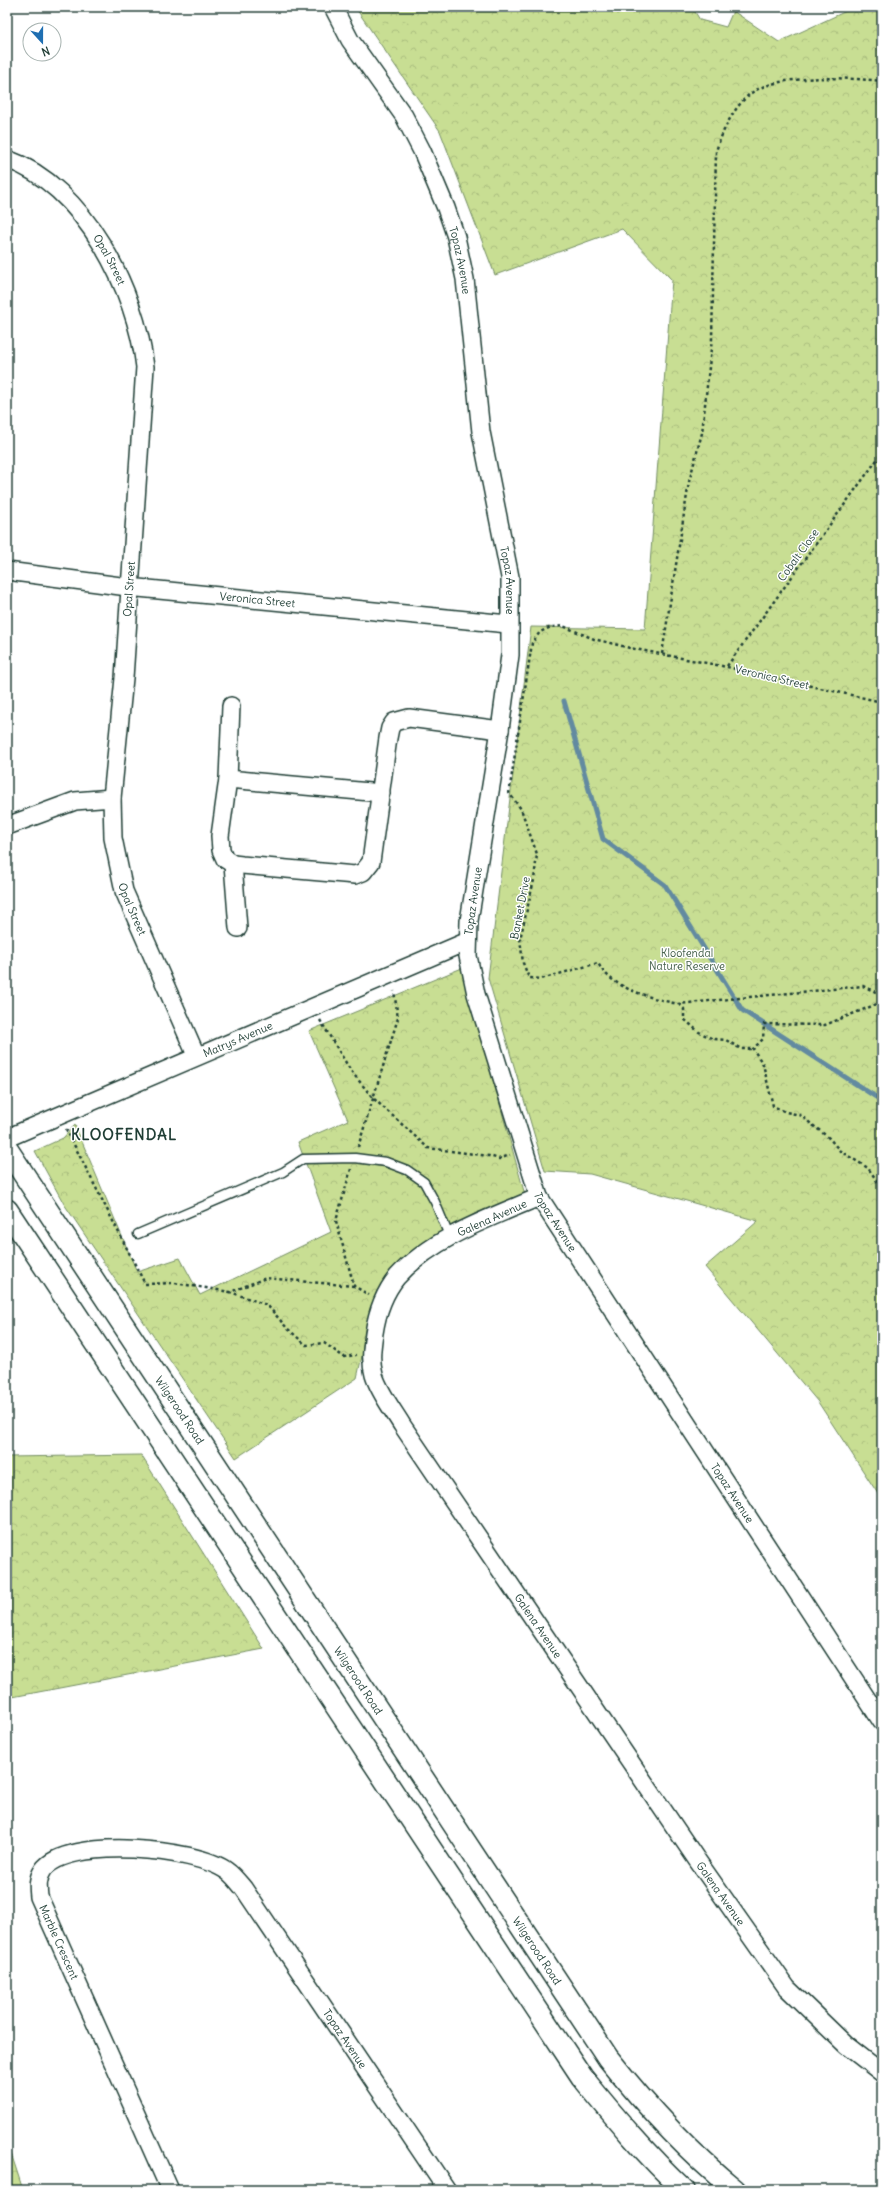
<svg xmlns="http://www.w3.org/2000/svg" width="889" height="2197" font-family="Delius,sans-serif">
<style>
.forest{fill:url(#forest-crowns);stroke:#748e64}
.lines{fill:none;stroke-linecap:round;stroke-linejoin:round}
.stream{stroke:#628aa0;stroke-width:5}
.service-casing{stroke:#1f3d34;stroke-width:11}
.minor-casing{stroke:#1f3d34;stroke-width:20}
.tertiary-casing{stroke:#1f3d34;stroke-width:24}
.path{stroke:#1f3d34;stroke-width:2.5;stroke-dasharray:3 3;stroke-linecap:butt}
.service{stroke:#fff;stroke-width:8}
.minor{stroke:#fff;stroke-width:17}
.tertiary{stroke:#fff;stroke-width:21}
.labels{text-anchor:middle;stroke-width:3;stroke-linejoin:round;paint-order:stroke}
.street-label{font-size:11px;fill:#1f3d34;stroke:#fff}
.park-label{font-size:11px;fill:#415d47;stroke:#fff}
.district-label{font-size:15px;font-weight:bold;letter-spacing:1px;fill:#1f3d34;stroke:#fff}
</style>
<defs>
<pattern id="forest-crowns" width="20" height="18" patternUnits="userSpaceOnUse"><rect width="20" height="18" fill="#c8de93"/><path d="M2 6a3 3 0 1 1 6 0M12 15a3 3 0 1 1 6 0" fill="none" stroke="#abbf7f"/></pattern>
</defs>
<rect width="100%" height="100%" fill="#fff"/>
<filter id="ink" filterUnits="userSpaceOnUse"><feTurbulence type="fractalNoise" baseFrequency=".025" numOctaves="2"/><feDisplacementMap in="SourceGraphic" scale="8" xChannelSelector="R" yChannelSelector="G"/><feConvolveMatrix kernelMatrix="1 2 1 2 8 2 1 2 1" color-interpolation-filters="sRGB"/></filter>
<g filter="url(#ink)">
<path class="forest" d="M355 7H692L700 20 726 27 733 11 779 42 855 7H882V1500L818 1402 705 1267 758 1221 590 1174 545 1171 488 978 531 627 645 629 672 280 622 229 495 275 440 131Z
M462 968 525 1195 476 1213 400 1262 375 1299 357 1378 236 1458 64 1204 35 1151 63 1138 75 1125 137 1272 180 1258 200 1295 331 1232 298 1142 348 1120 309 1031Z
M141 1455 264 1649 7 1698V1457Z
M7 2141 23 2190H7Z"/>
<g class="lines">
<path class="stream" d="M564 701 603 839 665 885 742 1010 882 1101"/>
<defs>
<path id="service" d="M138 1234 283 1172 303 1159 355 1158 386 1162 407 1170 424 1182 435 1202 450 1238"/>
<g id="minor">
<path id="s1" d="M333 7 350 40 404 116 422 151 446 208 456 237 465 279 481 432 510 577V655L500 730 469 921 468 956 476 994 539 1197 882 1722"/>
<path id="s2" d="M7 159C85 187 136 290 145 367L124 678 112 798 113 838 124 891 196 1055"/>
<path id="s3" d="M7 571 128 587 508 624"/>
<path d="M231 706 228 779 220 836 221 850 225 859 233 864 242 865 355 875 363 872 371 862 388 738 390 728 394 722 409 718 500 730"/>
<path d="M228 779 381 793"/>
<path d="M7 826 75 801 112 798"/>
<path d="M233 864 238 928"/>
<path id="s4" d="M7 1138 468 941"/>
<path id="s5" d="M539 1197C490 1218 433 1237 397 1277 384 1293 377 1313 374 1333 372 1347 370 1361 374 1375 379 1392 393 1410 402 1425L697 1860 787 1988 846 2045 882 2073"/>
<path id="s6" d="M170 2190 39 1897C38 1887 37 1879 43 1870 67 1836 196 1848 227 1871 233 1875 239 1883 244 1889L447 2190"/>
</g>
<g id="tertiary">
<path id="s7" d="M7 1149 608 2058C646 2106 687 2151 735 2190"/>
<path d="M7 1210 582 2077C614 2116 646 2155 684 2190"/>
</g>
</defs>
<use href="#service" class="service-casing"/>
<use href="#minor" class="minor-casing"/>
<use href="#tertiary" class="tertiary-casing"/>
<path class="path" d="M662 654 689 482 702 433 712 339 716 151C723 130 733 108 750 94 776 73 850 78 882 81
M727 666 882 453
M882 702 727 667 630 648 594 639 563 626 551 627 540 632 532 643 509 793 521 809 537 854 534 880 520 939 523 963 529 978 541 979 598 963C611 989 652 998 678 1004L863 986 882 995
M882 1002 825 1025 764 1024 763 1039 753 1049 763 1064 773 1106 786 1112 800 1115 829 1138 840 1151 868 1168 882 1188
M679 1004 684 1009V1019L699 1032 713 1039 726 1040 741 1049H753
M320 1020 351 1071 373 1098 428 1148 489 1156 499 1159 510 1155
M66 1129 145 1284 175 1283 230 1292
M358 1147 398 1018 394 991
M351 1169 336 1221 354 1286 369 1295
M354 1286 266 1278 230 1292 267 1305 287 1328 306 1345 324 1343 344 1357 356 1355"/>
<use href="#service" class="service"/>
<use href="#minor" class="minor"/>
<use href="#tertiary" class="tertiary"/>
</g>
</g>
<g class="labels">
<g class="street-label">
<text dy="4" stroke="none"><textPath href="#s2" startOffset="147">Opal Street</textPath></text>
<text dy="4" stroke="none"><textPath href="#s1" startOffset="286">Topaz Avenue</textPath></text>
<text transform="translate(798 555) rotate(-54)" y="4">Cobalt Close</text>
<text dy="4" stroke="none"><textPath href="#s1" startOffset="610">Topaz Avenue</textPath></text>
<text transform="translate(129 589) rotate(-86)" y="4">Opal Street</text>
<text dy="4" stroke="none"><textPath href="#s3" startOffset="252">Veronica Street</textPath></text>
<text transform="translate(772 677) rotate(13)" y="4">Veronica Street</text>
<text transform="translate(473 901) rotate(-82)" y="4">Topaz Avenue</text>
<text transform="translate(520 908) rotate(-79)" y="4">Banket Drive</text>
<text dy="4" stroke="none"><textPath href="#s2" startOffset="807">Opal Street</textPath></text>
<text dy="4" stroke="none"><textPath href="#s4" startOffset="251">Matrys Avenue</textPath></text>
<text transform="translate(492 1218) rotate(-24)" y="4">Galena Avenue</text>
<text dy="4" stroke="none"><textPath href="#s1" startOffset="1270">Topaz Avenue</textPath></text>
<text dy="4" stroke="none"><textPath href="#s7" startOffset="313">Wilgerood Road</textPath></text>
<text dy="4" stroke="none"><textPath href="#s1" startOffset="1594">Topaz Avenue</textPath></text>
<text dy="4" stroke="none"><textPath href="#s5" startOffset="568">Galena Avenue</textPath></text>
<text dy="4" stroke="none"><textPath href="#s7" startOffset="637">Wilgerood Road</textPath></text>
<text dy="4" stroke="none"><textPath href="#s5" startOffset="892">Galena Avenue</textPath></text>
<text transform="translate(59 1942) rotate(66)" y="4">Marble Crescent</text>
<text dy="4" stroke="none"><textPath href="#s7" startOffset="961">Wilgerood Road</textPath></text>
<text dy="4" stroke="none"><textPath href="#s6" startOffset="747">Topaz Avenue</textPath></text>
</g>
<g class="park-label">
<text x="687" y="957">Kloofendal<tspan x="687" dy="13">Nature Reserve</tspan></text>
</g>
<g class="district-label">
<text x="124" y="1140">KLOOFENDAL</text>
</g>
</g>
<rect width="889" height="2197" fill="none" stroke="#fff" stroke-width="24"/>
<rect x="12" y="12" width="865" height="2173" fill="none" stroke="#1f3d34" stroke-width="1.5" filter="url(#ink)"/>
<g transform="translate(42 42) rotate(159)"><circle r="19" fill="#ffffff" stroke="#a5b1ae"/>
<path d="M0-3L7 15L0 10L-7 15Z" fill="#1f6fb2"/>
<text y="-6" font-size="11" font-weight="bold" text-anchor="middle" fill="#1f3d34">N</text>
</g>
</svg>
